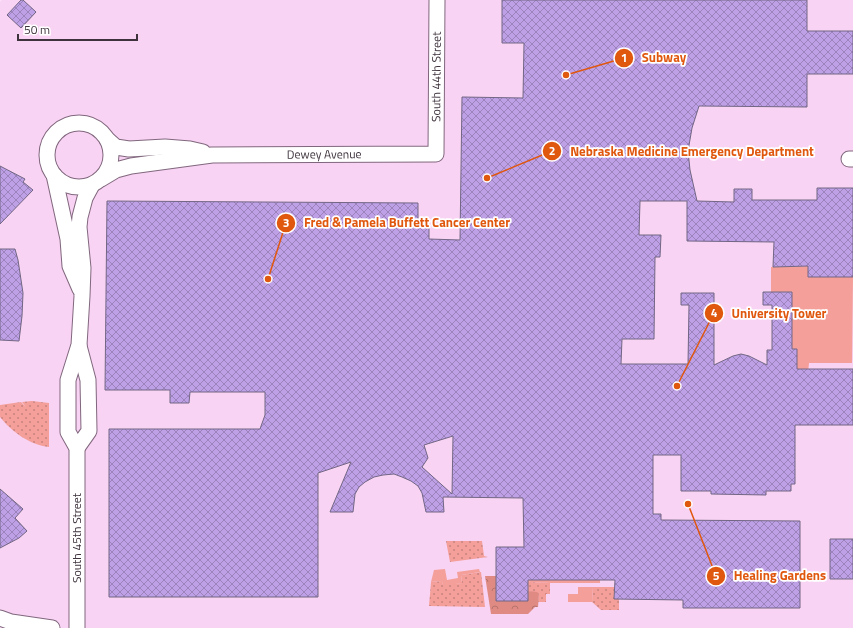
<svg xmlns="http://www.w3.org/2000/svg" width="853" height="628" font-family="'Titillium Web',sans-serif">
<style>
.built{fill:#f8d3f3}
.grass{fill:url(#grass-dots)}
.forest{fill:url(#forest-crowns)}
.garden{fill:#f49f99}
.building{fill:url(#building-cross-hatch);stroke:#726684;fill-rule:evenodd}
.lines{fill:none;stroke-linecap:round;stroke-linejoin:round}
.street-casing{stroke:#81677e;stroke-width:17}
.street{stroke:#fff;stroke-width:15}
.labels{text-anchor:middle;stroke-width:3.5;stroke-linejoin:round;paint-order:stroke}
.street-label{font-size:12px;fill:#3e333d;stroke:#fff}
.leader{fill:none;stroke:#e0570e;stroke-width:1.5}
.callout-dot{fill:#e0570e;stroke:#fff;stroke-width:1.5}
.mark-label{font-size:12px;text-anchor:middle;font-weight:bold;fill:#fff}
.callout-label{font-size:13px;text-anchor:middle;font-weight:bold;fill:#e0570e;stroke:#fff;stroke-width:3.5;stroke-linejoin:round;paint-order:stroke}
</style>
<defs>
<pattern id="grass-dots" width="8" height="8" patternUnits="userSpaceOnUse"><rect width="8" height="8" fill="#f49f99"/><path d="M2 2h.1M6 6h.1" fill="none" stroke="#c7827e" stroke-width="1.8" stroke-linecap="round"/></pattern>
<pattern id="forest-crowns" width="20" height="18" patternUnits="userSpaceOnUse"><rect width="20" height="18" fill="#df8b84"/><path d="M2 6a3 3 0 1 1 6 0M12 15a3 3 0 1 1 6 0" fill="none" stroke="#b6726d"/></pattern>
<pattern id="building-cross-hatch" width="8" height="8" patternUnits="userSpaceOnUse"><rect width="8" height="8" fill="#bea0e7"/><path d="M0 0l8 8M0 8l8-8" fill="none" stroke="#9c83bc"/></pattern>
</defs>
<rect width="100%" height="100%" fill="#fddff9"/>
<path class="built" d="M2 0H853V628H0V2Z"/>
<path class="grass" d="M32 401 49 403V447C30 445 12 432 0 417V405L21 402 26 407 22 402Z
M446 541H482L484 556 488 557 450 562Z
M481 572 485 607 429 606 431 582 442 581 443 585 462 583 461 575Z
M528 580 530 582 550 583V594H546V602H538L539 594 528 591Z
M593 587H614V599H619V610H601L592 602Z"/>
<path class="forest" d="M485 576H496V601H527L528 591 537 592 539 594 538 607H535L528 614H491Z"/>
<path class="garden" d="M808 266V277H853L852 363H809L808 373H797L792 349 771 292V267Z
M445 569 447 580 458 578 457 572 479 569 480 572 461 575 462 583 443 586 442 581 431 582 434 570Z
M528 580H600V583H550L530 582Z
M578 587H593L592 602H568V594H578Z"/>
<path class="building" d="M21 0H23L36 12 21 28 7 15Z
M502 0H807V31H853V74H807V107L699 106 692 128 688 151 690 170 697 201 734 202V189H752V200H817V188H853V277H808V266L773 267 774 242 687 241V201H640L639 235H661L660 257H655L654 339H622L621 364H688L689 305H681V293H714V365L733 356 741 354 749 356 767 365V350H772V305H763V292H792V349H797V369H853V425H795V484H791V491H766V495L711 494V491H681V455H653V514H661V520L800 521V608H683V600L614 599 615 580H528V601H496V547H524L523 498 443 497 444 512H426L422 493 418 486 411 481 402 477 394 474 383 475 374 477 365 482 359 487 355 494 353 512H330L351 462 318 473V597H109V429H260L265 415V392H190L189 403H170V390H105L107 201 418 203V227L429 228V239L460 240 462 97 523 98 524 43H502ZM453 436 452 494 422 467 428 458 424 445Z
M0 166 25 179 23 182 33 190 0 224Z
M0 249H15L18 260 23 293 22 316 19 341 0 340Z
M0 489 23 509 15 518 27 531 19 538 0 548Z
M830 539H853V579H830Z"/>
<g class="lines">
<defs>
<g id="street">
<circle cx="79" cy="155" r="32"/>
<path d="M107 139 116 147 129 149 165 147 190 149 203 152"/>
<path d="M849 159H853"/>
<path d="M54 175 68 239 70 266 80 289"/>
<path id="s1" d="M101 179 116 170 131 166 212 155 436 154 437 0"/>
<path d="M77 448 89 431 88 380 79 346"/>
<path d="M0 618 11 622 52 628"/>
<path d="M77 628V448L68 432V380L79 345 82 296 83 268 79 227 80 217 85 198 92 185"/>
</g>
</defs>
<use href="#street" class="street-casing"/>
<use href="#street" class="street"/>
</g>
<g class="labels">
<g class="street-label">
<text dy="4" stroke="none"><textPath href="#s1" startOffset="416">South 44th Street</textPath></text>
<text dy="4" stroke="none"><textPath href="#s1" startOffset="227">Dewey Avenue</textPath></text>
<text transform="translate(77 538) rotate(-90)" y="4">South 45th Street</text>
</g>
</g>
<path class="leader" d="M566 75L624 58M487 178L552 151M268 279L286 223M677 386L714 313M688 504L716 576"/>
<g class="callout-dot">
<circle cx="566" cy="75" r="4"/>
<circle cx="487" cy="178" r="4"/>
<circle cx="268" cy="279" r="4"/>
<circle cx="677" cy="386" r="4"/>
<circle cx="688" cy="504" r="4"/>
<circle cx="624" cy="58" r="10"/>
<circle cx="552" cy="151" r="10"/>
<circle cx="286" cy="223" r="10"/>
<circle cx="714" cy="313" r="10"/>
<circle cx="716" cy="576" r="10"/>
</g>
<g class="mark-label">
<text x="624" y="62">1</text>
<text x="552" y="155">2</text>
<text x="286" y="227">3</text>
<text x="714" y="317">4</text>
<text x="716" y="580">5</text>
</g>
<g class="callout-label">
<text x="664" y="62">Subway</text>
<text x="692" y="156">Nebraska Medicine Emergency Department</text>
<text x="407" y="227">Fred &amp; Pamela Buffett Cancer Center</text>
<text x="779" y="318">University Tower</text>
<text x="780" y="580">Healing Gardens</text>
</g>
<path d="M18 34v6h119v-6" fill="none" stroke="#3e333d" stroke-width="2"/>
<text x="24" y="34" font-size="12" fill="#3e333d" stroke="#ffffff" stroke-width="3" paint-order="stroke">50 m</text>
</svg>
